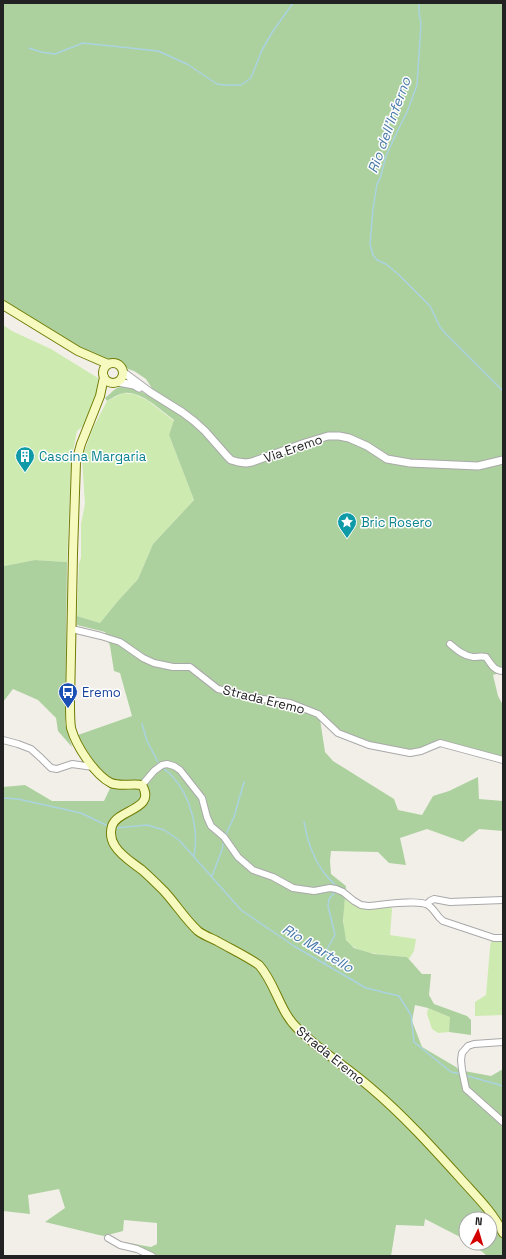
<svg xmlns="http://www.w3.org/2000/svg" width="506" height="1259" font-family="'Space Grotesk',sans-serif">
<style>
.grass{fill:#cdebb0}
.forest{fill:#add19e}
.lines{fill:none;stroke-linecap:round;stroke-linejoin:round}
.stream{stroke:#aad3df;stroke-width:1.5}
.minor-casing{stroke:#a9a9a9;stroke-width:8}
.tertiary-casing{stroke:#a9a9a9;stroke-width:9}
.secondary-casing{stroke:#707d05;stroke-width:10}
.minor{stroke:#fff;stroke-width:6}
.tertiary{stroke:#fff;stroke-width:7}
.secondary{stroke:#f7fabf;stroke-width:8}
.labels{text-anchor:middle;stroke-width:3;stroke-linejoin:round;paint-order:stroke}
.street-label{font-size:13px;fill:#222;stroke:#fff}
.culture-label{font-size:13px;fill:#0d838f;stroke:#fff;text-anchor:start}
.transit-label{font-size:13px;fill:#164399;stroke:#fff;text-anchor:start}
.water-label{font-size:14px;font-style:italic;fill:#4a7aab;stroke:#fff}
</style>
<rect width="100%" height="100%" fill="#f2efe9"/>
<path class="grass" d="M3 325 12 331 51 349 98 378 97 394 83 426 77 431 71 461 67 562 35 560 4 566 3 565Z
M123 393 134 394 147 400 174 421 169 435 194 500 153 544 138 579 117 602 100 623 77 616 79 563 81 558V524L85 504 82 458 93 428 107 401Z
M345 897 355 904 391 906 392 910 390 935 416 939 414 951 409 959 407 957C391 955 357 955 347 941 341 931 344 908 345 897Z
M491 941 503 942V1015L475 1016V1002L486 995 490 948Z
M428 1008 451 1017 449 1032 438 1033 432 1029 427 1014Z"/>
<path class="forest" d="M3 3H503V672L493 675 498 696 503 705V758L434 743 412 750 374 744 341 732 319 713 325 752 333 761 394 799 398 810 422 815 433 796 449 791 478 777 479 799 503 801V831L479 829 463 842 427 829 400 838 406 865 389 863 378 852 331 851 330 861 331 874 346 886 343 921 346 940 354 948 374 954 407 957 422 974H431L429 995 434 1004 467 1016 471 1020V1035L449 1032 450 1017 428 1008 415 1005 412 1021 422 1047 456 1067 459 1070 491 1076 503 1069V1256H486L485 1254 471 1243H490V1219H466V1240L425 1219 424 1226 396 1225 391 1256H160L123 1244 124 1242 151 1247 157 1244V1223L124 1220 123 1231 104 1236 99 1235 45 1222 65 1208 59 1189 28 1195 30 1214 3 1211V787L25 785 52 801H104L114 780C97 769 88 753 78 735L132 716 120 673 114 671 110 646 105 632 77 625V616L100 623 117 602 138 579 153 544 194 500 169 435 174 420C160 410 142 391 124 393 118 394 112 398 107 401L105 398C109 395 113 390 117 388 134 381 161 405 176 412L155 393 146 379 134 371 128 369 120 360 97 358 3 302Z
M35 560 67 562 65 724 72 747 58 731 56 718 38 700 13 689 3 702V565L4 566Z"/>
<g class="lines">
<path class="stream" d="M419 3V12L421 24 417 85 407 112 398 130 386 156 380 179 377 184 373 209 370 244 373 255 377 260 386 264 399 275 430 306 440 327 446 334 503 391
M29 48 41 52 55 54 83 43 158 51 187 64 217 84 224 85H241L251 78 262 50 273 31 293 3
M142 724 147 741 158 762
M163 768C166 771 170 773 172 776 191 796 199 830 194 856
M3 798 18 799 81 813 108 826
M304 822C307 840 313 858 324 873 327 877 331 880 335 885
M116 828 147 825 164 830 179 840 241 910 294 946 366 988 399 996 411 1015 414 1042 451 1072 461 1074
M226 834 234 817 244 782
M212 876 222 850 223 844
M325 964 326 951 335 935 328 906 329 899 334 893
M464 1075 500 1085 503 1087"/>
<defs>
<path id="minor" d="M72 629 101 636 120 642 143 658 154 663 173 667H190L218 689 256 698 290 703 318 714 338 733 369 745 410 753 421 751 440 743 503 760
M450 644C457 650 464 656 473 657 478 657 481 656 486 657 491 664 494 671 503 671
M3 740 18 744 31 749 41 758 51 768 57 769 72 764 93 767
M142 785 154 771 162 765 167 764 174 766 180 770 202 798 207 817 211 826 224 837 238 857 253 870 273 877 293 888 314 891 330 888 336 889 343 892 354 901 361 905 368 906C381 905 418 899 428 905 436 910 435 915 443 921L494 938H503
M427 904 430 901 434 899 450 902 503 900
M503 1042 474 1044 468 1046 462 1053 461 1060 462 1070 466 1089 503 1122
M108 1238 120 1245 137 1249 152 1256"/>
<path id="tertiary" d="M123 372 150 392 182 412 194 421 205 431 227 456 231 460 238 462 246 463 252 462 305 443 328 436H339L349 438 367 446 387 459 410 463 478 466 503 460
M118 382 134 385 139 388"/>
<path id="secondary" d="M3 305 78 351 108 364
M103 373a10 10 0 1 1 20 0a10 10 0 1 1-20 0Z
M104 377 100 396 81 444 76 462 73 553 70 703C70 711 70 721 71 728 76 746 95 775 111 783 121 787 132 783 142 785 157 810 117 809 112 826 110 833 111 840 115 846 121 856 133 863 142 870 150 877 157 884 164 891 176 904 185 919 198 931 203 935 211 938 217 941 231 949 246 956 259 965 276 984 279 1011 298 1029 320 1051 347 1067 371 1088 403 1115 432 1147 460 1178 475 1195 493 1212 503 1233"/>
</defs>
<use href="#minor" class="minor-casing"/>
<use href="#tertiary" class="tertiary-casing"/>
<use href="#secondary" class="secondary-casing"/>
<use href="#minor" class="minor"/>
<use href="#tertiary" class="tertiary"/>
<use href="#secondary" class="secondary"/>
</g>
<defs>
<symbol id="building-pin" viewBox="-11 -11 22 30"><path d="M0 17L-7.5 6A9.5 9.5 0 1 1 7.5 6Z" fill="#0f9aa8" stroke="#fff"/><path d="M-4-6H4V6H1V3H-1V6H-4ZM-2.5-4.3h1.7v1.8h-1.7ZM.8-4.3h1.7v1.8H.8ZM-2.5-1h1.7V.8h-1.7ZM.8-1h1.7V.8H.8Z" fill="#fff"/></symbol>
<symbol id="sight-pin" viewBox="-11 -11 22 30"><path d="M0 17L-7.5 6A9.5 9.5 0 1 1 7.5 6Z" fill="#0f9aa8" stroke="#fff"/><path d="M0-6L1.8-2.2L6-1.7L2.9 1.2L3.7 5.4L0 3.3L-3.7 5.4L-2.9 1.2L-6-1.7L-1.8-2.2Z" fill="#fff"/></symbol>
<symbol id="bus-pin" viewBox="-11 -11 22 30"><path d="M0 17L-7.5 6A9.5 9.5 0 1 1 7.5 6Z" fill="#1a4fb4" stroke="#fff"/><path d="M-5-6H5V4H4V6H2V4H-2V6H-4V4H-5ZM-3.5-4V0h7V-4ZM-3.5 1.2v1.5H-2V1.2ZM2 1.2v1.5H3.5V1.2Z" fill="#fff"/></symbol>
</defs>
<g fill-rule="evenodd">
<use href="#building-pin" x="14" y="445" width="22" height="30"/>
<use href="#sight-pin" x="336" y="511" width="22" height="30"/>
<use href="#bus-pin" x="57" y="681" width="22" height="30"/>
</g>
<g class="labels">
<g class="street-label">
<text transform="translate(293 448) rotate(-19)" y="5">Via Eremo</text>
<text transform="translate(264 699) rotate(14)" y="5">Strada Eremo</text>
<text transform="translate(331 1055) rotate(39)" y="5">Strada Eremo</text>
</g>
<g class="culture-label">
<text x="39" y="461">Cascina Margaria</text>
<text x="361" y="527">Bric Rosero</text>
</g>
<g class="transit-label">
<text x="82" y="697">Eremo</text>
</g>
<g class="water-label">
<text transform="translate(389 125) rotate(-70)" y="5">Rio dell'Inferno</text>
<text transform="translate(318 948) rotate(31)" y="5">Rio Martello</text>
</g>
</g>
<rect width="506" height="1259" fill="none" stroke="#222222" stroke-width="8"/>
<g transform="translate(478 1231) rotate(5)"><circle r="19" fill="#ffffff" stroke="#a7a7a7"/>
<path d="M0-3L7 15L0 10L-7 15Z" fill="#d40000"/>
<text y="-6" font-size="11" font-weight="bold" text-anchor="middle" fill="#222222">N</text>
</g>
</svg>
